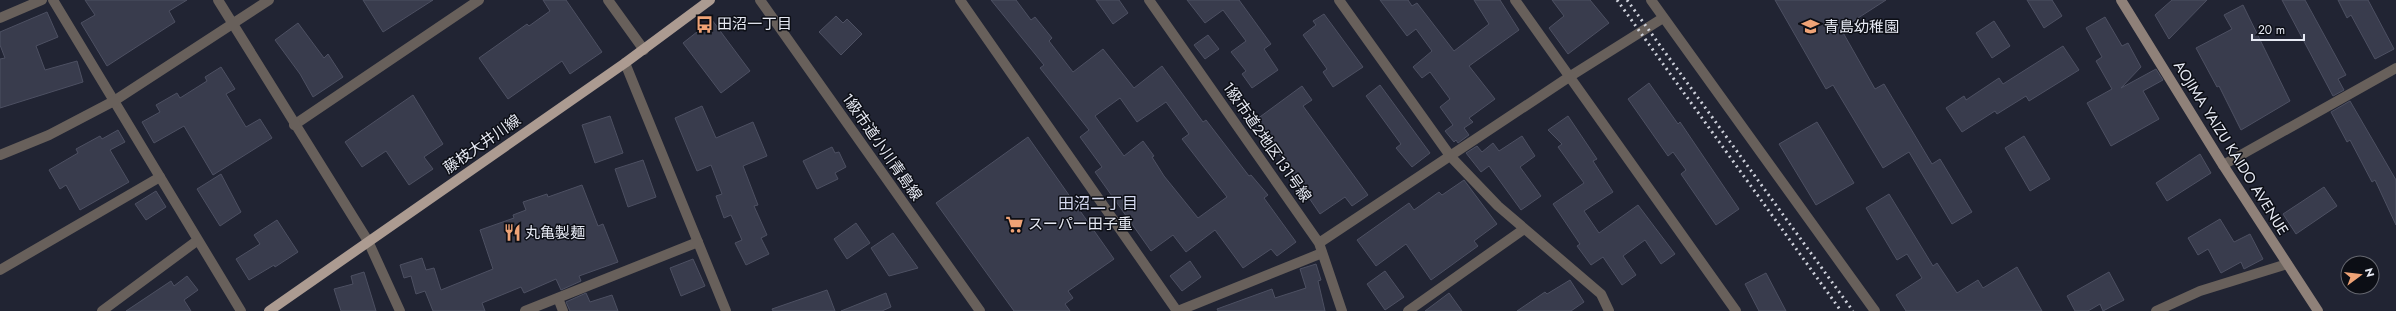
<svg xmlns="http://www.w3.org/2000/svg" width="2396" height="311" font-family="Jost,'Noto Sans JP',sans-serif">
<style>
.building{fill:#393c4d;stroke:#4d5062;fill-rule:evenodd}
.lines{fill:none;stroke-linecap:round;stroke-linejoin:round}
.service{stroke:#68605b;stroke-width:10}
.minor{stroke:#68605b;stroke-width:10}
.tertiary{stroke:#68605b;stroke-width:10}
.secondary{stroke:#8f8179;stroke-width:10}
.primary{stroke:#ac9b91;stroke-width:10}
.rail{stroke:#ced1db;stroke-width:3;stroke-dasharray:2 4;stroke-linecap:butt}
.labels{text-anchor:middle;stroke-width:3;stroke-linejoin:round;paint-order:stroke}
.poi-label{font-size:15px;fill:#e7eaf4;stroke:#0c0e15;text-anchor:start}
.street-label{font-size:15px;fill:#e7eaf4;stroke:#0c0e15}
.neighbourhood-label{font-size:16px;fill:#d6daf0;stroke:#0c0e15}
</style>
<rect width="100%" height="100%" fill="#212433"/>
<path class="building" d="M85 0H187L169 11 175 22 107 66 81 23 95 15Z
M363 0H433L383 32Z
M543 0H566L602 52 570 74 562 61 508 99 479 58 527 24 529 26 550 11Z
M991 0H1016L1031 20 1035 17 1052 38 1049 41 1073 72 1103 49 1134 88 1162 66 1203 122 1206 120 1249 176 1251 175 1268 195 1264 198 1296 242 1277 256 1271 249 1243 268 1215 230 1186 252 1173 235 1151 251 1095 172 1102 167 1080 137 1089 130 1040 68 1044 65ZM1120 98 1137 122 1166 102 1189 134 1182 139 1227 197 1198 218 1164 176 1152 157 1154 156 1143 141 1124 156 1095 116Z
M1096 0H1119L1128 13 1113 24Z
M1187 0H1239L1271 44 1264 49 1278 70 1252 88 1242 74 1246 71 1231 52 1246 41 1223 10 1205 23Z
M1380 0H1408L1412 6 1417 3 1454 51 1489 24 1474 0H1500L1519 30 1469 66 1495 99 1469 118 1473 122 1464 128 1469 135 1458 143 1456 140 1454 142 1445 131 1453 125 1440 107 1450 99 1430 72 1422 78 1413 67 1432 51 1416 29 1407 36Z
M1552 0H1590L1609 23 1568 54 1549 28 1564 16Z
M1775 0H1886L1841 29 1875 89 1884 84 1932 164 1940 159 1972 212 1952 224 1909 152 1883 168 1833 85 1826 89Z
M2027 0H2052L2062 16 2044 28Z
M2172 0H2207L2169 39 2155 15Z
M2282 0H2305L2346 75 2338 79 2344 90 2333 96Z
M2338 0H2368L2394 49 2375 59 2351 15 2347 18Z
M2243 5 2290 101 2241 130 2219 86 2217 87 2196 48 2232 29 2224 15Z
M47 12 58 37 36 46 45 70 77 61 83 82 0 108V59L5 58 0 45V32Z
M1324 14 1363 67 1333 87 1323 72 1327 69 1303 35 1316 25 1313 21Z
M836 16 843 23 847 19 862 34 841 55 819 32Z
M2105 17 2122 46 2128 43 2141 67 2121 88 2156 69 2163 80 2143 91 2159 119 2111 146 2087 103 2112 89 2096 61 2102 57 2086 28Z
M712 20 750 71 721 93 683 43Z
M1994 21 2010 46 1992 58 1976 33Z
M298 23 324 58 328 54 343 77 313 97 300 74 275 40Z
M1208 35 1219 49 1205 59 1194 45Z
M2063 46 2079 70 2029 101 2026 96 1997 114 1995 111 1962 132 1946 108 1964 96 1966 100 1999 78 2003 84Z
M221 67 235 89 226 94 246 127 260 119 272 138 213 175 184 126 154 143 142 122 160 112 156 105 177 93 180 98 207 81 205 77Z
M1649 83 1678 124 1680 122 1739 209 1716 225 1681 174 1686 170 1673 152 1668 156 1628 99Z
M1380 85 1430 153 1412 167 1396 148 1401 144 1366 96Z
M1302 86 1312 100 1303 106 1368 195 1352 206 1345 197 1320 214 1273 145 1270 147 1253 122Z
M413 95 443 144 424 157 433 169 409 185 386 151 362 167 345 142Z
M2350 101 2396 180V225L2375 180 2372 182 2350 140 2347 142 2331 112Z
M702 106 716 138 753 122 767 156 743 166 758 205 754 206 767 235 761 238 769 254 746 265 735 243 742 240 731 215 724 218 716 196 722 194 711 165 697 171 675 118Z
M610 116 623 153 595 163 582 125Z
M1568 116 1597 159 1593 161 1613 192 1584 211 1599 233 1638 205 1675 254 1661 264 1645 240 1623 256 1636 275 1622 285 1603 257 1591 265 1577 246 1580 244 1553 204 1584 183 1558 147 1562 144 1548 130Z
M1817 122 1854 183 1816 205 1779 144Z
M118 130 125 142 110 150 129 182 80 210 66 185 60 189 49 170 78 153 76 149 100 136 102 139Z
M1522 136 1535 156 1520 167 1541 196 1521 210 1489 166 1481 172 1466 153 1477 146 1482 152 1493 143 1499 151Z
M2024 136 2050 179 2030 191 2005 148Z
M1028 137 1114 259 1068 291 1073 298 1065 304 1070 311H1014L936 203Z
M832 147 835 153 839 152 846 167 835 173 838 179 817 189 803 161Z
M2200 154 2211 173 2167 201 2156 183Z
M643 160 656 197 628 207 615 169Z
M221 174 241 212 220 226 197 189Z
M1464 180 1497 224 1474 241 1478 246 1431 280 1406 244 1376 266 1357 240 1409 203 1414 210 1439 192 1442 195Z
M582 185 598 226 603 224 618 262 579 276 581 281 561 290 556 279 524 293 521 287 482 303 485 311H433L425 291 416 294 411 276 404 278 400 265 422 258 426 270 434 268 441 290 493 269 480 230 514 218 513 215 526 210 523 202 547 194 548 197Z
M2324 187 2337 206 2296 234 2283 214Z
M156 191 166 207 146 220 135 204Z
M1889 194 1933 266 1937 263 1957 293 1978 280 1983 288 2017 267 2042 311H1906L1896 295 1922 278 1907 254 1897 260 1866 208Z
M2220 219 2234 242 2250 234 2263 259 2244 269 2241 262 2221 273 2208 249 2198 255 2188 238Z
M277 220 298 252 275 267 274 265 249 280 236 259 260 244 254 235Z
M856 223 870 243 847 259 834 239Z
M893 233 918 268 889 276 871 248Z
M693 259 705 286 681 296 670 268Z
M1190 261 1201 277 1182 291 1170 276Z
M1316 264 1321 280 1318 281 1325 311H1218L1217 309 1272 289 1275 298 1306 288 1300 269Z
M1385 271 1404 297 1385 310 1367 284Z
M364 272 376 311H341L334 289 353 284 351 276Z
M2109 272 2124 300 2103 311 2100 304 2088 311H2075L2067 296Z
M1766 273 1786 311H1759L1745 284Z
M187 276 198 290 184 300 191 311H126L171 281 174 286Z
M1570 280 1584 302 1571 311H1517L1545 292 1547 294Z
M827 290 835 311H773L772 309Z
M586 293 590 302 612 295 618 311H570L566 302Z
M886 293 891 307 882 311H841Z
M1449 293 1462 311H1425Z"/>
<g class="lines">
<path class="service" d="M0 270 160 177
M558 298 563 311
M525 311 698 242
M1178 311 1322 253
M1408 311 1524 229"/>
<path class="minor" d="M53 0 241 311
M608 0 644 50
M960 0 1177 311
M1149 0 1319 243 1342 311
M1339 0 1451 157 1498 206 1601 294 1609 311
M1515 0 1736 311
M1651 0 1875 311
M0 18 42 0
M625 63 726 311
M294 125 479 0
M2223 165 2396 68
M1319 243 1569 77 1663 18
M102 311 198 240
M2156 311 2200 291 2287 264"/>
<path class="tertiary" d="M218 0 368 241 400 311
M760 0 980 311
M0 155 49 135 114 101 269 0"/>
<path class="secondary" d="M2121 0 2223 165 2318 311"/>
<path class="primary" d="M269 311 625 63 710 0"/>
<path class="rail" d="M1617 0 1841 311
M1627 0 1853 311"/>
</g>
<defs>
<symbol id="bus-bare" viewBox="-9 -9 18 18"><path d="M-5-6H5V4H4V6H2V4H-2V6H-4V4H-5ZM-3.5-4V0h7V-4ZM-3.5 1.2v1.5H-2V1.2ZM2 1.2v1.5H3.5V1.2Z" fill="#efa376" stroke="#0c0e15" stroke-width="2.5" paint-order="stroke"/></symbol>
<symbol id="school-bare" viewBox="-9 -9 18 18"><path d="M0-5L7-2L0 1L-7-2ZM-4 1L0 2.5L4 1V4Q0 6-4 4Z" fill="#efa376" stroke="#0c0e15" stroke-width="2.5" paint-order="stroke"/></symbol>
<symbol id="supermarket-bare" viewBox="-9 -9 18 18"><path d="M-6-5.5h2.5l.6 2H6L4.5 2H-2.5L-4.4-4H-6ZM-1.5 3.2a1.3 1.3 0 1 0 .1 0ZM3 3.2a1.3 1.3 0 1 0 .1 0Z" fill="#efa376" stroke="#0c0e15" stroke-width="2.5" paint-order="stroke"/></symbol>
<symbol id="restaurant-bare" viewBox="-9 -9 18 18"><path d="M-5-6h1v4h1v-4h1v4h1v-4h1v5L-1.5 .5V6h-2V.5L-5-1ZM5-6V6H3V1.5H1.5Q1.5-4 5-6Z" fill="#efa376" stroke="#0c0e15" stroke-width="2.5" paint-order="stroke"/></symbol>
</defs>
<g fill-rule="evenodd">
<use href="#bus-bare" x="692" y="12" width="25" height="25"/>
<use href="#school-bare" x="1798" y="14" width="25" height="25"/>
<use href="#supermarket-bare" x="1002" y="212" width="25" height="25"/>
<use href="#restaurant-bare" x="500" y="220" width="25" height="25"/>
</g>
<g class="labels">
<g class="poi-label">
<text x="717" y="29">田沼一丁目</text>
<text x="1824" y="32">青島幼稚園</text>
<text x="1028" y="229">スーパー田子重</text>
<text x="525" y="238">丸亀製麺</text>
</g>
<g class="street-label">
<text transform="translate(1267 142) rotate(55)" y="5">1級市道2地区131号線</text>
<text transform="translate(482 144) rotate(-35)" y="5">藤枝大井川線</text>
<text transform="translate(882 147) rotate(55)" y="5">1級市道小川青島線</text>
<text transform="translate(2231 148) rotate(58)" y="5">AOJIMA YAIZU KAIDO AVENUE</text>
</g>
<g class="neighbourhood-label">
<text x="1098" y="209">田沼二丁目</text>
</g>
</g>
<g transform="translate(2360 275) rotate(75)"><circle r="19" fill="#0c0e15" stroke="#64666e"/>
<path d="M0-3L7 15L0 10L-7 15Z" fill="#efa376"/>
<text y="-6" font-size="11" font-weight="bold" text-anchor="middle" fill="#e7eaf4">N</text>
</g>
<path d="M2252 34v6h52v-6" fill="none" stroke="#e7eaf4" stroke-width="2"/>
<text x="2258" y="34" font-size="12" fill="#e7eaf4" stroke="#0c0e15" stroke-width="3" paint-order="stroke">20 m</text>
</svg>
